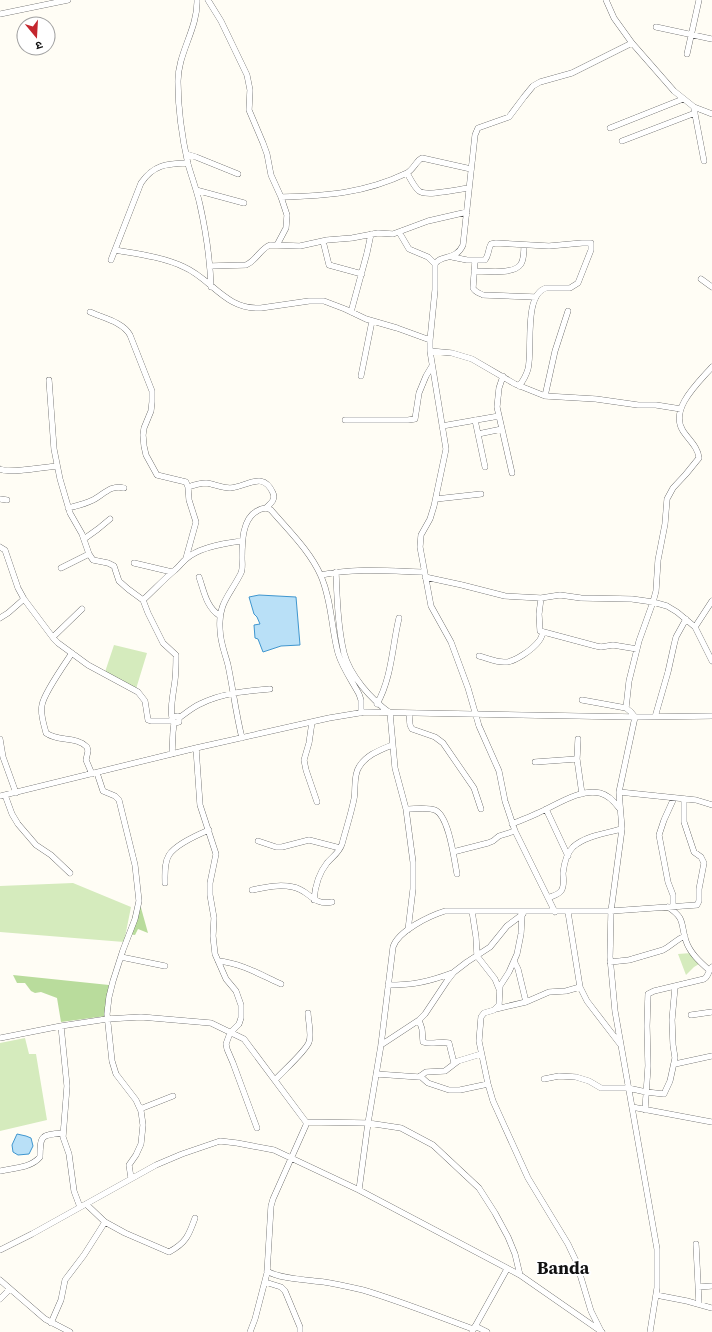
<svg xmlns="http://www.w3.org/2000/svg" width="712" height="1332" font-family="'Source Serif 4','Noto Sans Devanagari',serif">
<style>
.green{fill:#d5ebbd}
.forest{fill:#b9dc9c}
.water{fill:#b9e0f7;stroke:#3f96cf}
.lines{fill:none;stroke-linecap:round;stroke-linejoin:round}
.minor-casing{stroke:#444;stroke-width:6}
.minor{stroke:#fff;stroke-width:5.5}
.labels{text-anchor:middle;stroke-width:4;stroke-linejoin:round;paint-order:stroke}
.town-label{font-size:18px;font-weight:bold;fill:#111;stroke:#fff}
</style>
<rect width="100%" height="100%" fill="#fffdf5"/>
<path class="green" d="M114 645 147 653 136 689 105 672Z
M73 883 131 907 124 942 0 932V886Z
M691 953 699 964 694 967 686 975 678 954Z
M25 1038 29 1054H36L47 1120 0 1131V1043Z"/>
<path class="forest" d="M138 897 148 933 138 929 135 935 128 934Z
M13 975 109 985 106 1016 61 1022 57 998 41 992 35 993 31 991 25 983H17Z"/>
<path class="water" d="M259 595 296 597 300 645 281 646 263 652 258 639 255 638 254 625 260 624 257 617 254 614 249 597Z
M17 1134 26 1136 31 1138 33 1146 29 1154 18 1155 13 1152 12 1145Z"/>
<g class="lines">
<defs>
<path id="minor" d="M197 0C198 29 177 54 178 83 178 110 182 137 188 164 192 178 197 191 200 205 206 232 210 259 211 287
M208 0 221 21 247 75 250 90 249 110 263 143 267 154 271 175 281 197 287 215 286 228 277 245
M606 0 614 18 632 43 674 91 694 107 712 114
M0 14 68 0
M656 27 712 39
M687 54 699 0
M694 109 704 161
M610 128 683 99
M622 141 695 113
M186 154 196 157 238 174
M407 173C410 178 414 187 419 191 426 197 459 189 469 188
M196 190 244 203
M281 197C327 196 365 193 407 173 414 169 416 161 422 158L471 169
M399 232 409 249 428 257 435 264
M323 241 329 265 362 274
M115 250C138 254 163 257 184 267 212 279 225 310 261 308L309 301H324L345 309 366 319 397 328 430 340
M452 257 467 260H485C489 255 488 249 491 244L496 243 549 246 582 243H591V250L578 283 570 288H546C523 295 533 350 528 369 526 376 523 381 519 386
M111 260 141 183C154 164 167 164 188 163
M475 261 473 288C475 292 479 293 483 295L536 297
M210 266 246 265C256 261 260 249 270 245L300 246 327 240 352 238 378 233 393 234 428 221 467 212
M474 271C486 271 514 275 521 264 524 259 524 251 524 245
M701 279 712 287
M90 312C103 318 123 322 130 335L152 391V402L151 411 144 428 143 435 144 446 146 455 157 475 186 482 188 487 189 500 196 522 186 558
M351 312 367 253 371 234
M430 351 452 353 472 359 515 384 545 396 596 399 638 405H656L681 409
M361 376 372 321
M503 376 499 388 497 407 512 473
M49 380 54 449 60 479 70 513 82 534 89 554 93 560 108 563 114 566 119 581 128 589 143 600 148 613 163 643 176 655C176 663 176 672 175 680 174 690 168 715 174 723L179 722V718L178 716 173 717
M545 396 555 351 568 311
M345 420H408L415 419 419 393 426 376 432 366
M475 420 485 467
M442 426 499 416
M478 434 502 429
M0 469C9 474 45 467 57 466
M188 487C194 485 200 483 206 483 214 484 222 488 230 488 247 487 263 470 273 493 276 500 270 504 266 508
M0 499 7 500
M436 499 481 494
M68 508C76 506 85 504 93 500 103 495 111 484 124 488
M84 539 98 529 110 519
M0 547 5 550 18 588 24 599 54 639 58 643 88 665 138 692 145 701 148 720 151 721H173
M134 563 172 572
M61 568 89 554
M336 572C337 598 338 628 344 653 350 676 371 699 390 713L395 768 406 809 413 862V889L408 930
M321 575C354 568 390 571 424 572
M199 577C204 591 206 607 220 616
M425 577 462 585 505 596 541 598 560 595 581 598 632 599 653 602 667 606 677 612 695 627 712 661
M541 598 539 614 540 631 596 646 601 647 613 645 637 649
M143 600C154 590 164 579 175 570 179 567 182 562 186 559 199 547 225 543 242 541
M0 618 8 613 24 599
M695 627 712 601
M53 637 82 609
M72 653C64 665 44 693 42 705 40 715 44 724 46 733 58 742 76 736 87 747L88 751 86 760 92 774
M479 656C487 658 496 662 504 662 514 663 533 649 539 641 541 639 542 635 543 633
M582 700 626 708 631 712 635 717 619 792 622 829 611 911 610 957 615 1011 657 1249V1288L650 1332
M377 704C392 677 392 647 399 618
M626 708 629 681 639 641 653 602 656 591 658 560 665 524 667 499 673 488 686 474 699 458C698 447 689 440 683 431 669 409 698 383 712 367
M409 713 410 725 412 729 435 737 443 743 474 788 481 809
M655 717 668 672 674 645 676 637 686 619
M179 718C186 713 193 707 200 704 222 693 246 691 270 689
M312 722 309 743 304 760 306 770 317 802
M242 738C236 714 233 689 228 665 225 653 220 642 220 629 218 603 230 595 241 573 243 569 242 563 242 558 242 543 242 519 257 511 262 508 267 507 271 510 289 531 310 551 321 576 332 602 331 627 338 653 342 667 352 681 359 694L361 700V713
M0 739 3 757 16 793
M578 739 577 759 582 794
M196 748 200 805 216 854 210 883V895L214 918 213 936 215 954 226 979 236 991 241 1005V1018L239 1024 230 1033 226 1044 227 1049 233 1063 257 1128
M172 754 173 732 174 723
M535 762 577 759
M97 773 103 791 115 796 119 800 135 865 139 901 135 919 123 950 113 981 109 997 107 1014 112 1061 116 1074 136 1100 141 1111 143 1125 141 1144 136 1155 129 1165 131 1178
M619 792 696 800 712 805
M5 795 12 814 18 824 36 845 51 855 70 873
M0 796 196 748 329 718 365 712 635 717 712 716
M406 809C415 809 427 807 435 810 449 816 454 859 457 874
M546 809 568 856
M512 824C521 820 530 817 538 813 555 806 580 788 600 793 608 795 614 801 619 808
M258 841 276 847H282L309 840 340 848
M453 852 488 843 493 841 499 836 515 831
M165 883C165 874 164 863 169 855 176 844 197 835 209 830
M252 890C266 887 279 884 293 887 310 890 312 906 332 902
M548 898C552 896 558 895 561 891 565 886 563 878 563 873 564 864 567 853 573 847 585 836 606 833 622 829
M314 900C315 886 319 873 327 863 333 856 339 853 342 844 346 829 351 814 354 799 356 789 353 776 359 767 366 755 380 750 392 745
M673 906V895L668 882 659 835 664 820 674 798
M668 907C686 919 680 923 686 941 690 953 700 962 709 970
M472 911 476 937 477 956 495 979 499 989
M555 912 515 831 505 801 499 771 479 726 468 688 451 642 431 606 420 547 421 535 430 519 434 506 446 449 430 351V340L435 290V264C441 254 456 261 463 245L475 135 478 128 509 117 524 97 533 86 540 82 572 73 632 43
M568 912 580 987 587 1001 620 1044
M522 915 521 934 517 954 509 972 500 986 499 1005 494 1010 484 1013 481 1017 479 1041 488 1084 493 1101 528 1178 568 1244 576 1261 591 1311 601 1331
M121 957 165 966
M218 961C241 963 261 975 281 984
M514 961 518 969 526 1002
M610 962 629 960 663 950C671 946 677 939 685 936
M388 985C413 985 428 982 452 973
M496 1009 526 1002 549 992 566 991 580 987
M691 1015 712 1012
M419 1020 422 1029 423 1042C431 1045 441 1041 449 1043L454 1063
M61 1026 67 1086 63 1137 69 1154 74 1191 80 1207
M0 1038 61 1026 107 1019 141 1017 211 1023 244 1039 306 1122V1125L273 1199 271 1206 267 1273 255 1319 250 1332
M381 1045 419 1020 425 1014 447 981 454 972 467 962 490 947 507 926 523 914
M675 1064 712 1056
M376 1074 419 1077 426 1072 445 1071 458 1061 481 1054
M420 1076 428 1083 449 1090H460L488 1084
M544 1079 559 1076 576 1077 589 1081 601 1088H628L646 1092 664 1094 670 1081 675 1058 673 1045 672 1020 675 987
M275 1080C283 1071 306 1051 309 1042 312 1035 308 1020 308 1013
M632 1107 712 1122
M140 1109 173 1096
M645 1110 648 1066 647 1026 648 994 654 991 704 979C709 976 708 971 712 967
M306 1122 368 1123 401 1128 433 1145 479 1188 495 1213 508 1237 515 1254 520 1275
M0 1171C13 1168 31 1168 40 1157 40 1135 41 1135 63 1133
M359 1190 368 1123 381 1045 393 947C398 931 429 916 445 911H611L697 905 699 901V889L704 863 701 857 694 852 684 822V799
M86 1204 105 1222 125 1233 169 1252C186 1243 189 1235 195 1218
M696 1244 699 1304
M0 1250 32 1234 156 1165 182 1154 220 1141 237 1143 274 1150 359 1190 520 1275 602 1332
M267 1271C279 1279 309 1280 324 1282 337 1284 350 1287 363 1290 400 1301 437 1316 473 1329
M0 1280 45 1319 70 1332
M265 1282 281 1287 285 1291 300 1327V1332
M698 1287 712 1286
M656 1295 687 1301 712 1308
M0 1299 10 1289
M51 1323 61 1300 65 1280 84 1255 105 1222
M475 1326 487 1332
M472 1332 507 1269"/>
</defs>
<use href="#minor" class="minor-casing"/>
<use href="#minor" class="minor"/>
</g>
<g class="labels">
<g class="town-label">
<text x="563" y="1274">Banda</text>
</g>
</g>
<g transform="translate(36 36) rotate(162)"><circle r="19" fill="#ffffff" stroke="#a0a0a0"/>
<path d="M0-3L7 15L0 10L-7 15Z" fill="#c4262e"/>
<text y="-6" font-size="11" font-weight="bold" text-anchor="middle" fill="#111111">उ</text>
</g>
</svg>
